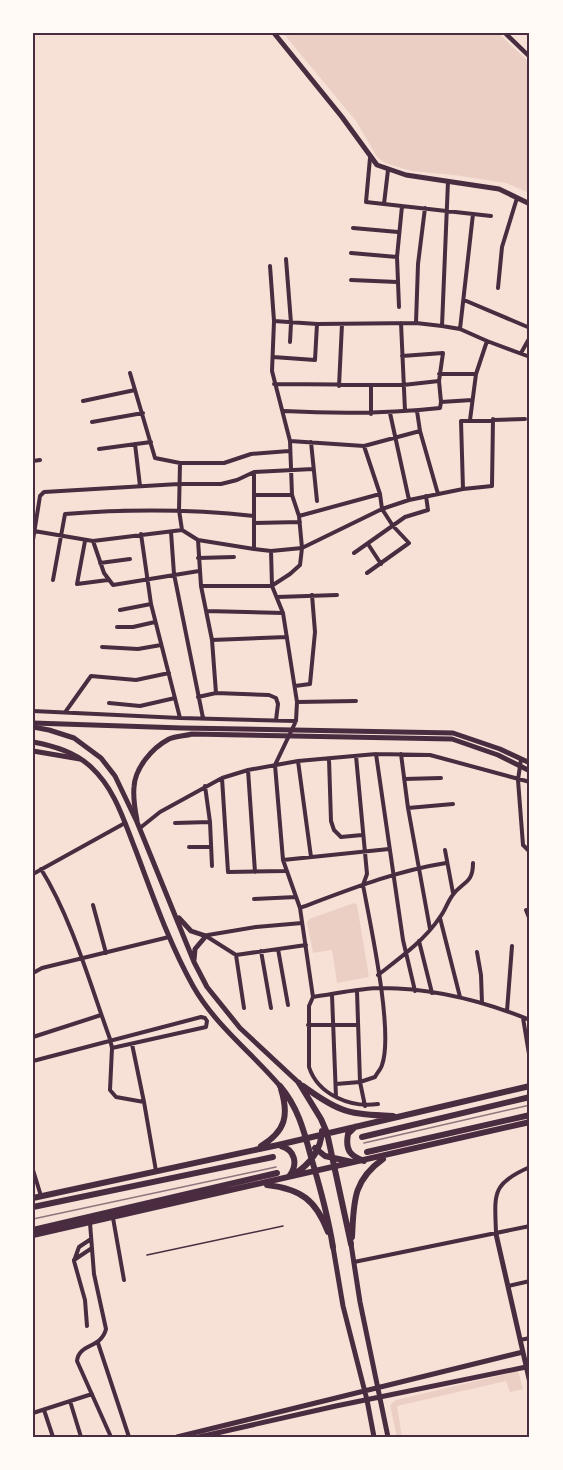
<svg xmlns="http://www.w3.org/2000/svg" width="563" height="1470" font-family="'Playfair Display',serif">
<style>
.green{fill:#ebcfc5}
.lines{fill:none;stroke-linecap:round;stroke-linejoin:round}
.service{stroke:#4a2c40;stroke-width:1.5}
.minor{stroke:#4a2c40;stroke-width:4}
.tertiary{stroke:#4a2c40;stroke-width:4.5}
.secondary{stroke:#4a2c40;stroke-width:5}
.primary{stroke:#4a2c40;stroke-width:5}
.trunk{stroke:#4a2c40;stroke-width:6}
.rail{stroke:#8f747c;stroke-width:1.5}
.neatline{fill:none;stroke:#4a2c40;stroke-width:2}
</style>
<rect width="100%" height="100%" fill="#f7e1d7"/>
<path class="green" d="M283 33H498L530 63V197L529 193 506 183 454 175 411 171 385 163 377 157 356 121Z
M354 903 357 905 369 977 337 983 332 950 313 953 307 923 309 919Z
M518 1371 523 1389 510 1392 506 1381 397 1406 402 1437H397L390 1405 396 1400Z"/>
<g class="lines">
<path class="service" d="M147 1255 283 1226"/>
<path class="minor" d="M370 158 366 202 491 216
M384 204 388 170
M353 228 398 232
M351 253 397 257
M286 259 291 323 290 342
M270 266 274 321 272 371 290 441 292 495 299 516 302 548 300 565 290 574 273 585
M351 280 397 282
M498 288 502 247 517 198
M464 300 530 328
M399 307 397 257 402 206
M274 321 317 324 416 323 442 326 460 329 487 341 530 357
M401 323 405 411
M416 323 418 264 425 208
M442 326 448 181
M460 329 473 214
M521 353 530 337
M402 356 443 353 439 381 441 402
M273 357 315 360 317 324
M130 373 155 458 180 463 179 510 182 530
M439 374H476
M274 384 403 385 439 381
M371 385V414
M339 386 342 324
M83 401 135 390
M284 411C338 414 386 414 440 408L441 402 472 400
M417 411 420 431 438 494
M390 413 409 500
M470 420 476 374 487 341
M92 422 143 413
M290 441 364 446 420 431
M311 442 317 501
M135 444 140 486
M364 446 380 494 382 509 393 526 409 543 367 573
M99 449 151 442
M33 461 40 460
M180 463H224L251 454 289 451
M463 489 461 421 525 419
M254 495H292
M299 516 380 494
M254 523 300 522
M182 530 198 540 254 549 271 551 302 548 382 509 409 500 463 489 492 486 493 419
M34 531 93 541 182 530
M171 532 174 574 203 718
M141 534 151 604 180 718
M33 540 40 496 44 492 179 484H221L237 480 254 472 313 469
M198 540 201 586 212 640 216 693
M85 541 77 584 108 580
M93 541 104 573 113 585 199 571
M368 544 381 564
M254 549V472
M271 551 272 586 283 613 297 702 296 721 275 765 283 860 300 908 313 997 309 1006V1067C318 1095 351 1108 378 1104
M354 553 405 517 428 510 426 496
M198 558 234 557
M100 563 130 559
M53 580 65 514C129 509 190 509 254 516
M201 586H272
M277 597 337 595
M120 610 151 604
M206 611 283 613
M117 627H133L155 622
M212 640 287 637
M102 647 138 649 161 645
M295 686 310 684 315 632 312 595
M198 697 216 693 269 695 276 698 278 704 276 720
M297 702 356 701
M109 703 140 706 175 698
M33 711 180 718 296 721
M66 711 91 676 136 680 169 673
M376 754 403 940 415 991
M401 754 408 808 430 929
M329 759 331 821 334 830 341 837 362 835
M521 759 518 780 523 845 530 852
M298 761 311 857
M248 770 255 872
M222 778 228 872 285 871
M404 779 441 778
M205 786 210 822 212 866
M408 808 453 804
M175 823 210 822
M140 828 160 812 222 778 248 770 298 761 376 754 430 755 530 782
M189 847H211
M445 850 453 893
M283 860 389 849
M41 869C72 919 90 984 110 1039L112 1048 110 1090 116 1097 144 1102 156 1171
M33 874 125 823
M254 899 296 897
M93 905 106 953
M300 908C348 890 395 871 446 863
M526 910 530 920
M440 918 460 997
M208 935 256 927 302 923
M206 936 236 955 306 945
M419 941 432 993
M278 949 288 1005
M261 951 271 1008
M477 952 481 975 482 1003
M236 955 244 1008
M33 973 42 968 169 937
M378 975C400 958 425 940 440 917 445 911 447 903 452 896 462 881 473 885 473 863
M357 991 360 1082 365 1106
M332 995 336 1097
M313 997C335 994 359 988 382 988 432 988 483 1001 530 1020
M507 1011 512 946
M523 1018 530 1060
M308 1025H358
M33 1037 101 1015
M132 1044 144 1102
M33 1061 201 1017 205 1018 207 1021 206 1027 112 1048
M336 1084 360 1082 375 1077C377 1073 381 1069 382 1065 394 1032 370 923 363 885L367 874 356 756
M33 1170 41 1196
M113 1218 124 1280
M90 1223 94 1274 106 1329C101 1349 79 1343 77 1361L111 1437
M496 1234C495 1195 490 1184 530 1167
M74 1260 92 1248
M354 1262 530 1226
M508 1286 530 1281
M87 1326 85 1300 74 1261 79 1247 91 1239
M520 1340 530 1338
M98 1343 129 1437
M70 1401 81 1437
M44 1410 53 1437
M33 1413 92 1394"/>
<path class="tertiary" d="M505 33 530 57"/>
<path class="secondary" d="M274 33 342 117 377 165 406 175 499 189 530 204
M33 723 182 728 453 733 500 749 530 763
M33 751 80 759
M137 820C135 810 133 798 134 787 135 768 152 748 169 739 176 736 185 736 192 734L452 739 498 755 530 771
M496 1234 530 1383
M351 1244 360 1302 388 1437
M333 1247 343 1306 367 1400 374 1437
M177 1437 523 1352
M199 1437 336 1406 526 1367"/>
<path class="primary" d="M33 727 49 730 74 738 101 758 115 776 137 822 194 962 207 987 240 1028 299 1083
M33 742C54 746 75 752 91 767 115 789 124 821 136 851 153 896 169 943 193 986 215 1025 251 1052 280 1086
M179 918 191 931 206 936
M194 960 195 949 206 936"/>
<path class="trunk" d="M299 1083 321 1119 327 1133 351 1244
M280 1086C298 1107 304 1131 311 1157 320 1187 328 1216 333 1247
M303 1086C340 1113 348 1114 393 1116
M355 1127 348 1134C345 1150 350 1156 364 1161
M362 1137 530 1097
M261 1146C286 1131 289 1115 281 1089
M281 1146C295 1150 298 1164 290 1175
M315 1148 325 1156 352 1162
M367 1152 530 1115
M293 1175C309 1165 321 1150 322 1131
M267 1185C301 1189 316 1200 328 1232
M33 1198 278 1145 530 1086
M33 1207 273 1157
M33 1230 277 1173
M33 1235 530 1122
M352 1237C354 1203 352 1181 383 1159"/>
<path class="rail" d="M364 1143 530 1105
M33 1219 276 1167"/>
</g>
<rect width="563" height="1470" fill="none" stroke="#fffaf5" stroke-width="69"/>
<rect x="34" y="34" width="494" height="1402" class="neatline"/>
</svg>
